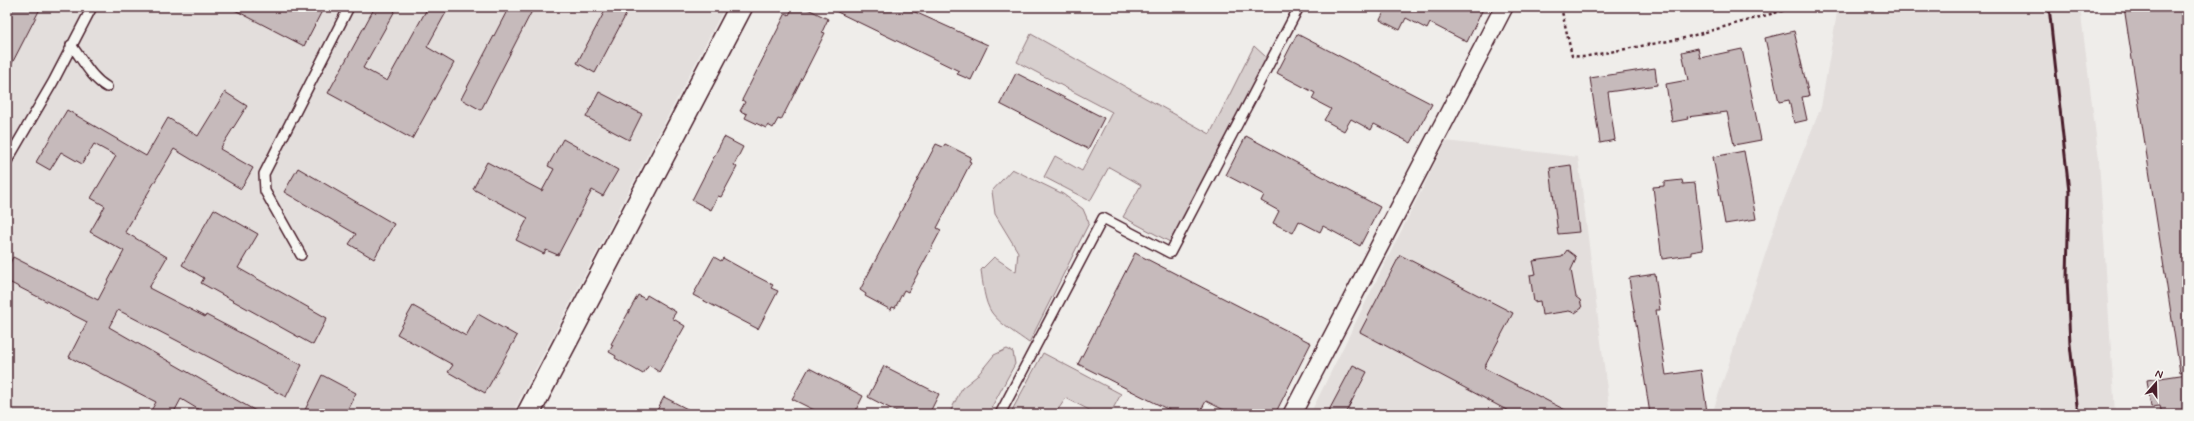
<svg xmlns="http://www.w3.org/2000/svg" width="2194" height="421" font-family="Mynerve,sans-serif">
<style>
.built{fill:#e3dedc}
.green{fill:#d7cfce;stroke:#90777c}
.building{fill:#c6babb;stroke:#4a1f2b}
.lines{fill:none;stroke-linecap:round;stroke-linejoin:round}
.service-casing{stroke:#4a1f2b;stroke-width:12}
.minor-casing{stroke:#4a1f2b;stroke-width:20}
.tertiary-casing{stroke:#4a1f2b;stroke-width:25}
.path{stroke:#4a1f2b;stroke-width:2.5;stroke-dasharray:3 3;stroke-linecap:butt}
.service{stroke:#f6f6f2;stroke-width:9}
.minor{stroke:#f6f6f2;stroke-width:17}
.tertiary{stroke:#f6f6f2;stroke-width:22}
.rail{stroke:#4a1f2b;stroke-width:3}
</style>
<rect width="100%" height="100%" fill="#efedea"/>
<filter id="ink" filterUnits="userSpaceOnUse"><feTurbulence type="fractalNoise" baseFrequency=".025" numOctaves="2"/><feDisplacementMap in="SourceGraphic" scale="8" xChannelSelector="R" yChannelSelector="G"/><feConvolveMatrix kernelMatrix="1 2 1 2 8 2 1 2 1" color-interpolation-filters="sRGB"/></filter>
<g filter="url(#ink)">
<path class="built" d="M7 7H725L512 414H7Z
M1838 7H2080L2099 160 2115 414H1712L1781 207 1821 107Z
M1446 141 1578 157 1610 414H1310Z"/>
<path class="green" d="M1031 34 1210 134 1254 46 1266 57 1264 64 1170 242 1123 217 1141 185 1109 167 1090 201 1044 177 1055 156 1082 171 1112 112 1017 62Z
M1012 169 1063 194 1083 209 1089 223 1029 343C1017 334 1001 325 992 313 984 302 983 283 981 270L994 257 1016 272 1018 252 995 214 992 191Z
M1007 349 1013 352 1015 364 988 414H949L962 388 977 376 994 355Z
M1043 353 1121 394 1110 414H1097L1066 398 1055 414H1010Z"/>
<path class="building" d="M7 7H41L7 73Z
M229 7H324L304 46Z
M375 7H397L363 68 387 81 428 7H449L427 47 454 63 412 139 328 93Z
M509 7H534L481 110 461 99Z
M607 7H630L595 73 577 63Z
M793 7H804L828 19 822 32 825 33 781 120 778 119 773 128 768 125 766 128 745 118 747 114 740 111 745 102 742 100 786 13 789 15Z
M827 7H904L988 45 971 80 957 74 959 71Z
M1383 7H1484L1467 42 1430 23 1427 29 1406 18 1400 30 1380 20 1386 8Z
M2124 7H2187V371L2180 372Z
M1794 31 1809 96 1802 97 1807 120 1794 123 1789 100 1779 102 1765 38Z
M1297 34 1432 104 1411 143 1374 124 1371 130 1351 119 1344 131 1324 120 1331 109 1312 99 1315 93 1277 73Z
M1698 48 1700 58 1742 49 1761 140 1734 145 1727 112 1687 117 1688 119 1672 122 1666 84 1688 80 1682 52Z
M1655 68 1657 85 1608 92 1615 140 1600 143 1590 78Z
M1016 73 1104 118 1088 149 1000 104Z
M225 92 247 106 220 149 253 168 241 189 174 149 125 232 167 257 149 288 205 317 206 315 302 365 286 397 118 310 109 327 261 414H206L181 399 173 414H149L156 402 69 357 87 322 7 281V269L13 257 98 300 124 251 90 232 105 206 91 198 116 156 94 144 82 164 61 152 50 170 36 162 67 110 146 156 168 118 198 136Z
M599 92 642 114 629 140 586 117Z
M1246 136 1380 207 1360 246 1323 226 1320 232 1299 221 1293 233 1273 223 1279 211 1261 201 1264 195 1226 175Z
M724 137 743 147 734 165 737 167 721 197 718 196 711 210 692 200Z
M563 139 618 170 603 196 592 190 558 255 546 250 544 254 516 240 528 218 473 189 487 162 542 191 554 169 548 166Z
M936 144 943 147 945 144 971 157 969 161 971 162 937 228 941 230 908 292 904 290 895 308 892 307 891 310 865 296 866 294 860 290Z
M1744 151 1756 219 1725 224 1713 157Z
M1571 165 1579 232 1558 234 1550 168Z
M298 168 394 224 374 259 349 244 356 234 284 192Z
M1682 180 1683 184 1695 183 1703 250 1691 252V255L1662 259 1653 187 1664 186V182Z
M214 209 258 234 238 268 327 318 313 345 201 283 204 278 182 265Z
M1567 250 1575 256 1576 259 1571 270 1576 297 1580 300 1582 308 1575 313 1569 311 1542 315 1540 301 1534 302 1530 275 1536 274 1533 261 1562 257Z
M1135 253 1311 343 1275 414H1232L1206 401 1199 414H1177L1078 364Z
M1400 255 1513 313 1484 368 1573 414H1514L1360 332Z
M714 257 721 261 723 258 750 273 773 285 771 288 778 291 758 329 693 295Z
M1655 274 1660 310H1656L1666 375 1701 370 1707 412 1691 414H1650L1629 278Z
M638 295 645 299 647 295 676 312 672 318 685 326 659 372 649 365 643 374 615 358 616 356 609 352 613 345 611 344Z
M413 306 466 336 478 314 517 336 485 393 448 372 453 365 397 334Z
M1353 365 1367 372 1345 414H1327Z
M884 366 939 394 929 414H901L868 397Z
M809 368 863 396 854 414H822L792 399Z
M2187 374V414H2162L2160 406 2151 407 2147 380Z
M322 375 356 393 345 414H303Z
M664 397 697 414H655Z"/>
<g class="lines">
<defs>
<path id="service" d="M71 45C83 60 91 78 107 87
M7 161 53 82 92 7
M301 255 265 191 264 174 349 7
M1000 414 1103 218 1170 253 1299 7"/>
<path id="minor" d="M1292 414 1504 7"/>
<path id="tertiary" d="M528 414 741 7"/>
</defs>
<use href="#service" class="service-casing"/>
<use href="#minor" class="minor-casing"/>
<use href="#tertiary" class="tertiary-casing"/>
<path class="path" d="M1561 7 1572 56 1583 57 1684 38 1796 7"/>
<use href="#service" class="service"/>
<use href="#minor" class="minor"/>
<use href="#tertiary" class="tertiary"/>
<path class="rail" d="M2049 7 2069 192 2067 278 2070 344 2078 414"/>
</g>
</g>
<rect width="2194" height="421" fill="none" stroke="#f6f6f2" stroke-width="24"/>
<rect x="12" y="12" width="2170" height="397" fill="none" stroke="#4a1f2b" stroke-width="1.5" filter="url(#ink)"/>
<g transform="translate(2156 383) rotate(20)" stroke="#f6f6f2" stroke-width="3" paint-order="stroke">
<path d="M0-3L7 15L0 10L-7 15Z" fill="#4a1f2b"/>
<text y="-6" font-size="11" font-weight="bold" text-anchor="middle" fill="#4a1f2b">N</text>
</g>
</svg>
